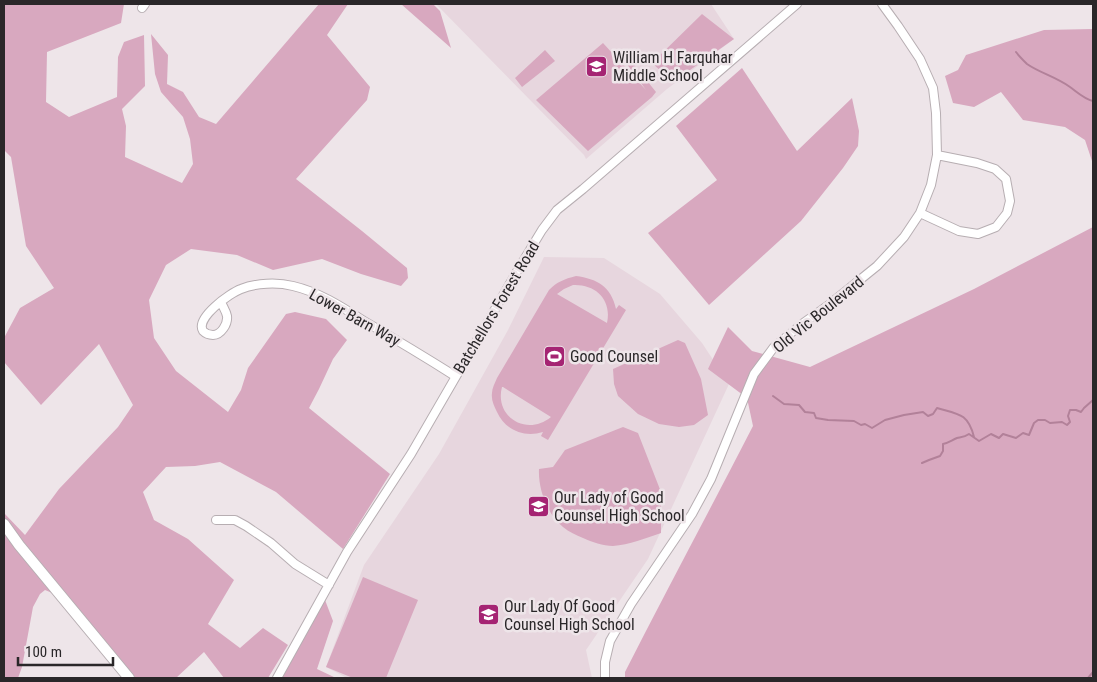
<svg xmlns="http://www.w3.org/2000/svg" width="1097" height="682" font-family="'Roboto Condensed',sans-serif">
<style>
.built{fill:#e7d6de}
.green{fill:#d8a8bf;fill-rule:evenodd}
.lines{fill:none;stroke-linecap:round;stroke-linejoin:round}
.stream{stroke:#b28199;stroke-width:2}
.minor-casing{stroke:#b7aeb2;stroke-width:10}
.secondary-casing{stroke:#b7aeb2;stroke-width:12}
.minor{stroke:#fff;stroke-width:8}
.secondary{stroke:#fff;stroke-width:10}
.labels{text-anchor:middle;stroke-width:5;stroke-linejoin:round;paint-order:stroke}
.poi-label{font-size:16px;fill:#2a2729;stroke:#eee5e9;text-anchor:start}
.street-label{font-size:16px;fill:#2a2729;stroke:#eee5e9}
</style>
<rect width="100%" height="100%" fill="#eee5e9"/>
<path class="built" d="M436 4H711L734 39 667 89 586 159 584 155Z
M544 257 604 258 660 294 702 343 729 384 648 559 586 650 592 678H347L326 667 364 565 439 454 508 330Z"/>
<path class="green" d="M4 4H124L121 23 47 52 46 102 69 117 117 97 118 57 124 42 144 35 145 86 122 109 126 126 125 157 182 183 193 164 190 139 183 117 161 92 155 74 151 34 168 55 167 84 183 92 199 117 216 124 319 4H348L327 35 370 87 367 100 296 179 362 231 407 268 408 278 401 286 361 274 322 259 273 270 237 255 191 249 166 265 149 300 154 338 176 371 228 412 241 390 248 368 286 314 295 312 326 319 347 340 333 359 319 389 309 408 390 474 343 549 276 492 220 462 195 466 166 467 143 492 154 520 188 539 234 580 208 624 240 648 263 628 288 645 268 678H224L204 652 176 678H136L77 616 62 597 45 590 40 594 33 607 22 667 18 678H4V513L25 535 59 489 118 427 133 405 99 344 41 405 4 362V338L20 308 54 288 26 246 11 157 4 150Z
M401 4H433L440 11 451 48Z
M702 14 734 39 673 82 652 63Z
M1093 29V164L1085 140 1065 127 1023 120 1001 92 974 107 953 103 945 76 958 70 966 55 1044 30Z
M603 43 646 90 621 56 624 52 656 92 652 97 588 151 536 100Z
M545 50 555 61 522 87 515 78Z
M742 68 797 151 852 98 859 131 858 146 843 168 801 221 709 305 648 233 717 180 676 126Z
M1093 227V678H625V672C667 589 711 508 753 426L747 398 708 369 728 327 752 351 810 367 974 289Z
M576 276C597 279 611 286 616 309L619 305 626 310 548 440 541 436 543 432C524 438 505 430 497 412 494 406 491 400 492 393 492 388 495 383 497 378L549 290C557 282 564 279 576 276ZM573 285C596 284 612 300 607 323L557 294 564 289ZM502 387H503L551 417C527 437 494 417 502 387Z
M678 340 685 343 701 379 708 415 694 425 679 427 659 424 638 414 618 396 614 384 613 369Z
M623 427 638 433 661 492V533C646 538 629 545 613 546 603 546 592 542 583 538 576 535 569 532 563 527 547 514 538 489 539 469L553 467 565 450Z
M363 577 418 600 386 678H353L326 667Z
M325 600 333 621 317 669 336 678H277L295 646Z"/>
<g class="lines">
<path class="stream" d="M1016 52C1019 56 1023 60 1027 64 1040 73 1056 77 1070 87 1077 92 1084 99 1093 101
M773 396 784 404 799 405 805 412 814 413 816 418 828 420 854 421 861 425 865 424 872 428 885 420 904 415 923 412 928 416 933 414 937 408C958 414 968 413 974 437
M922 463 929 460 940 456 943 451V444C948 443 952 440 957 438 962 437 965 437 969 434L979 441 991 434 999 438 1003 434 1016 438 1023 433 1029 435 1034 423 1038 420H1045L1050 423 1062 422 1067 425 1070 422 1068 416 1070 410H1076L1081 412 1084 408 1093 400
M1088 678 1093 672"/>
<defs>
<path id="minor" d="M142 8 145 4
M920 213 959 231 978 234 996 227 1007 213 1010 201 1006 179 995 169 977 163 937 155
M221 302C223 307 226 311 227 316 228 324 221 335 213 335 209 335 206 334 203 331 195 318 230 293 241 289 256 283 277 282 293 286 319 292 342 307 364 321 395 339 425 357 455 376
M216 520H235L246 526 271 543 295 564 329 585
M277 678 347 552 411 454 516 273 542 230 557 210 583 189 797 4
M605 678V662L610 641 631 604 692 514 711 479 754 374 774 347 802 324 830 304 877 266 904 237 920 213 931 185 937 155 936 113 933 88 920 59 898 26 882 4"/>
<path id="secondary" d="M4 524 19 545 129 678"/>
</defs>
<use href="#minor" class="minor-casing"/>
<use href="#secondary" class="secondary-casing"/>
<use href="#minor" class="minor"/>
<use href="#secondary" class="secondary"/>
</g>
<defs>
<symbol id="school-square" viewBox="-11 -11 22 22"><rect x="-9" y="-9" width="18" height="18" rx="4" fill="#a52473" stroke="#eee5e9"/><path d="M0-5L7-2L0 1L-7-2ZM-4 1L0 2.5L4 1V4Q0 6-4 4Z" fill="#fff"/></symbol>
<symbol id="stadium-square" viewBox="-11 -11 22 22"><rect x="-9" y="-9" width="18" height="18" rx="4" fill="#a52473" stroke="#eee5e9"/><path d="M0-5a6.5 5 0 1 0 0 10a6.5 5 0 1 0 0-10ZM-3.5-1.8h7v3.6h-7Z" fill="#fff"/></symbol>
</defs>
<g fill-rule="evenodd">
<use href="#school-square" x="584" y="54" width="25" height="25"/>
<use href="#stadium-square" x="542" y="344" width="25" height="25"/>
<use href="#school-square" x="526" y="494" width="25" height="25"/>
<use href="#school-square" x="476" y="602" width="25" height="25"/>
</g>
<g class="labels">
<g class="poi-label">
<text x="613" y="63">William H Farquhar<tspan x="613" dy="18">Middle School</tspan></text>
<text x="570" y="362">Good Counsel</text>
<text x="554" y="503">Our Lady of Good<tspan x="554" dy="18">Counsel High School</tspan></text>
<text x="504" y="612">Our Lady Of Good<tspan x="504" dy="18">Counsel High School</tspan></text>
</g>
<g class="street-label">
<text transform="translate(496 307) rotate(-59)" y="6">Batchellors Forest Road</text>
<text transform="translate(818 314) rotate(-39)" y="6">Old Vic Boulevard</text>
<text transform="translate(355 317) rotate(29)" y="6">Lower Barn Way</text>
</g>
</g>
<rect width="1097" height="682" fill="none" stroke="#2a2729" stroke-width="10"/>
<path d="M18 657v8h95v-8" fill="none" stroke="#2a2729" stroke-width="2.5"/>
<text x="25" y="657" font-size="15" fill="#2a2729" stroke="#eee5e9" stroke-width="4" paint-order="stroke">100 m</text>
</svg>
